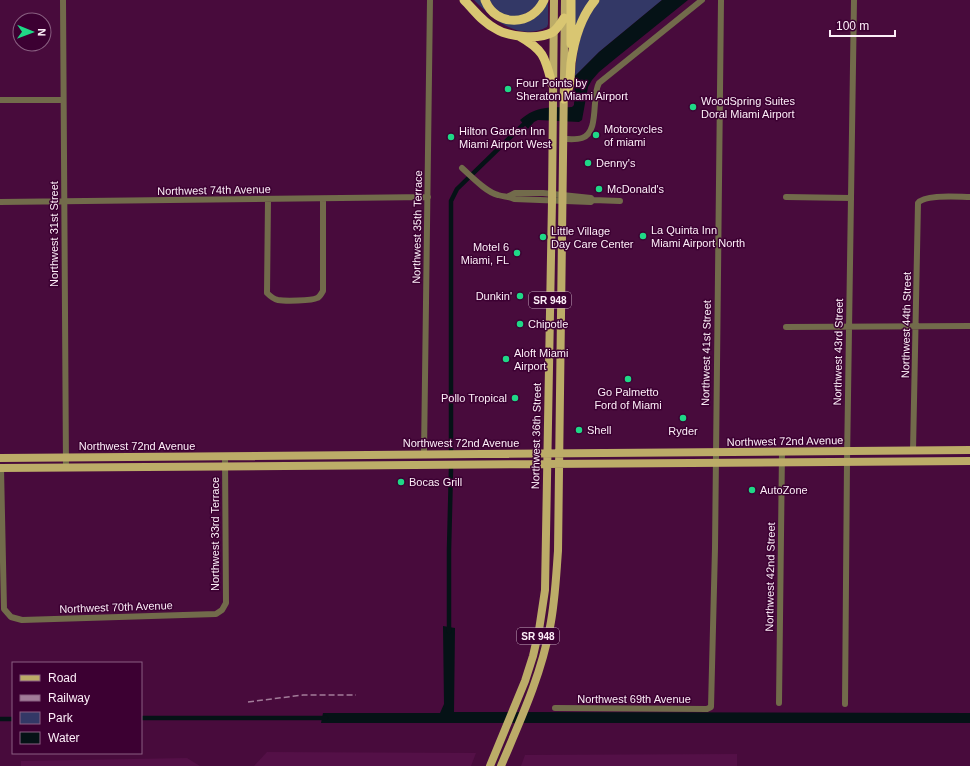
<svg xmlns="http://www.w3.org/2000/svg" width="970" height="766" viewBox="0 0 970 766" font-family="Arial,sans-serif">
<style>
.built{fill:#541047}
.green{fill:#333866}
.water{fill:#051216}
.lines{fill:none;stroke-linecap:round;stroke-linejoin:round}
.canal{stroke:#051216;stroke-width:4.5}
.minor{stroke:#726b4b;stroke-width:6}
.major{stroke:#bcac68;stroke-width:8}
.highway{stroke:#d9c672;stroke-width:9}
.rail{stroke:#a27c99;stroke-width:1.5;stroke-dasharray:6 3;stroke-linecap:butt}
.poi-dot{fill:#1fd887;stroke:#3c0032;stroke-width:1.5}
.labels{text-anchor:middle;stroke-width:3;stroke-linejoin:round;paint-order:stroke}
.shield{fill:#3c0032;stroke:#c3a7bd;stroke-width:1}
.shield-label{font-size:10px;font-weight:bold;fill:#fdeef8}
.poi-label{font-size:11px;fill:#fdeef8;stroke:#3c0032;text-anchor:start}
.street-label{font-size:11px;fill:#fdeef8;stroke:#3c0032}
</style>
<rect width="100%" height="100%" fill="#480b3c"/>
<path class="built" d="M267,752L476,753L471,766H254Z
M737,754V766H521L525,755Z
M187,758L200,766H21V761Z"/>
<path class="green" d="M474,0H482L514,24C532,23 539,17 548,1V24L547,27C518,42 493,19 474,0Z
M489,0H541C531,13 511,25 497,11C494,8 492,3 489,0Z
M574,0H590L575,30Z
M600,0H662L599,52L575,76C577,46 581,24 600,0Z"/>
<path class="water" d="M662,0H688L616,58L599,72L592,80L588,87L582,120L579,122L538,120L534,122L528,129L520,120C537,105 551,108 572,107L574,105L575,76L599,52Z
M443,626L455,628L454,712L970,713V723H321L323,713H440L444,704Z"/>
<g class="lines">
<path class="canal" d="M451,450V201L457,189L528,120
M449,632V550L451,469
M141,718H326
M0,719H13"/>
<path class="minor" d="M63,0L66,468
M0,100H63
M563,139C569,139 576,140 582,138C600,132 591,97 599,83L702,0
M462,168C472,177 486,192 498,195C504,197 509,196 514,199L591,202L593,200
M509,196L515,193H543L591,198L593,200L620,201
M786,197L851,198
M268,200L267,293C270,296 273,299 278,300C284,301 312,301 317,298C320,297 321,294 323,291V199
M0,202L428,197
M786,327L970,326
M913,451L918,203C925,194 958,197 970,197
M424,454L430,0
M1,468L4,609L11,617L22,620L216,614L222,610L226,603L225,456
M779,703L782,452
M845,704L847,462L854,0
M555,708L707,709L711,707L715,548L721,0"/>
<path class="major" d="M0,458L970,450
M0,468L970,461
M490,766L525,681L533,656L539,630L545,590L552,201L554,0
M501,766C520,721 541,676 550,627C555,602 556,577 558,551L565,0"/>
<path class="highway" d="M464,0C474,10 483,23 496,29C509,37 539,40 553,32C558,28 561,23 564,18
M485,0C496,28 533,26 544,0
M519,36C544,50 545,57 552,84
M571,44V0
M564,99C571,87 570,77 571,63C574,40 580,18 595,0"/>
<path class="rail" d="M248,702L303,695H356"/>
</g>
<g class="poi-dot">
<circle cx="508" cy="89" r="4"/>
<circle cx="693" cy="107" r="4"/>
<circle cx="596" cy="135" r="4"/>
<circle cx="451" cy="137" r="4"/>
<circle cx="588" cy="163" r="4"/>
<circle cx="599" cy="189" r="4"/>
<circle cx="643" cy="236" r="4"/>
<circle cx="543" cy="237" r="4"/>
<circle cx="517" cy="253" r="4"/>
<circle cx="520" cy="296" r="4"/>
<circle cx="520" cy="324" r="4"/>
<circle cx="506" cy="359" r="4"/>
<circle cx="628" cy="379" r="4"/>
<circle cx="515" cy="398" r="4"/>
<circle cx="683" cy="418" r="4"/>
<circle cx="579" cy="430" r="4"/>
<circle cx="401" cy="482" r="4"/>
<circle cx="752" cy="490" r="4"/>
</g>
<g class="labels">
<g class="shield">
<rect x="529" y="292" width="42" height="16" rx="3"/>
<rect x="517" y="628" width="42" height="16" rx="3"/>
</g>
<g class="shield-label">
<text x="550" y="304">SR 948</text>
<text x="538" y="640">SR 948</text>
</g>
<g class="poi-label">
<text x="516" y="87">Four Points by<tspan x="516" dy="13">Sheraton Miami Airport</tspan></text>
<text x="701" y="105">WoodSpring Suites<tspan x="701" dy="13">Doral Miami Airport</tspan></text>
<text x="604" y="133">Motorcycles<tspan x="604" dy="13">of miami</tspan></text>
<text x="459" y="135">Hilton Garden Inn<tspan x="459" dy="13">Miami Airport West</tspan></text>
<text x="596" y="167">Denny's</text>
<text x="607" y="193">McDonald's</text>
<text x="651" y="234">La Quinta Inn<tspan x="651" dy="13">Miami Airport North</tspan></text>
<text x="551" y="235">Little Village<tspan x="551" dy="13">Day Care Center</tspan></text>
<text x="509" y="251" text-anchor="end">Motel 6<tspan x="509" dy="13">Miami, FL</tspan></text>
<text x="512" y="300" text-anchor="end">Dunkin'</text>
<text x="528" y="328">Chipotle</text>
<text x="514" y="357">Aloft Miami<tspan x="514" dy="13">Airport</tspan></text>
<text x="628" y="396" text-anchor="middle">Go Palmetto<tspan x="628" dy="13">Ford of Miami</tspan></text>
<text x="507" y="402" text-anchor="end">Pollo Tropical</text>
<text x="587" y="434">Shell</text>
<text x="683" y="435" text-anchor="middle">Ryder</text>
<text x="409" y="486">Bocas Grill</text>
<text x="760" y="494">AutoZone</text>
</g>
<g class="street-label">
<text transform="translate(214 190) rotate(-1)" y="4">Northwest 74th Avenue</text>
<text transform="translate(417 227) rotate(-89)" y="4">Northwest 35th Terrace</text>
<text transform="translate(54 234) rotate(-90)" y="4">Northwest 31st Street</text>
<text transform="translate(906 325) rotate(-89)" y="4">Northwest 44th Street</text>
<text transform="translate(838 352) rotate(-89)" y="4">Northwest 43rd Street</text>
<text transform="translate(706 353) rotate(-89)" y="4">Northwest 41st Street</text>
<text transform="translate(536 436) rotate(-89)" y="4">Northwest 36th Street</text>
<text transform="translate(785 441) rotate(-1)" y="4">Northwest 72nd Avenue</text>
<text x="461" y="447">Northwest 72nd Avenue</text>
<text x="137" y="450">Northwest 72nd Avenue</text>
<text transform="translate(215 534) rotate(-90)" y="4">Northwest 33rd Terrace</text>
<text transform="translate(770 577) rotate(-89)" y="4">Northwest 42nd Street</text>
<text transform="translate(116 607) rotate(-2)" y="4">Northwest 70th Avenue</text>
<text x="634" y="703">Northwest 69th Avenue</text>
</g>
</g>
<rect x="12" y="662" width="130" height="92" fill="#3c0032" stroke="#895f81"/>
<rect x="20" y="675" width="20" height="6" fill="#bcac68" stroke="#895f81"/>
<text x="48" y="682" font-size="12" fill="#fdeef8">Road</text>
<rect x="20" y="695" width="20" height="6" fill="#a27c99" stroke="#895f81"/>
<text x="48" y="702" font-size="12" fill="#fdeef8">Railway</text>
<rect x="20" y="712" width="20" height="12" fill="#333866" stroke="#895f81"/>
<text x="48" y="722" font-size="12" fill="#fdeef8">Park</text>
<rect x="20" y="732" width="20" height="12" fill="#051216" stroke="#895f81"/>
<text x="48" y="742" font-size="12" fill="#fdeef8">Water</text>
<g transform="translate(32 32) rotate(91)"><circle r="19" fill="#3c0032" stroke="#895f81"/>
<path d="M0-3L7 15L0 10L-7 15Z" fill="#1fd887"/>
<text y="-6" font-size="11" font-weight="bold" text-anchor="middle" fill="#fdeef8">N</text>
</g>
<path d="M830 30v6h65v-6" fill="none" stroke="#fdeef8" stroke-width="2"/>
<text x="836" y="30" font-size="12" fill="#fdeef8" stroke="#3c0032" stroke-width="3" paint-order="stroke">100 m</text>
</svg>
